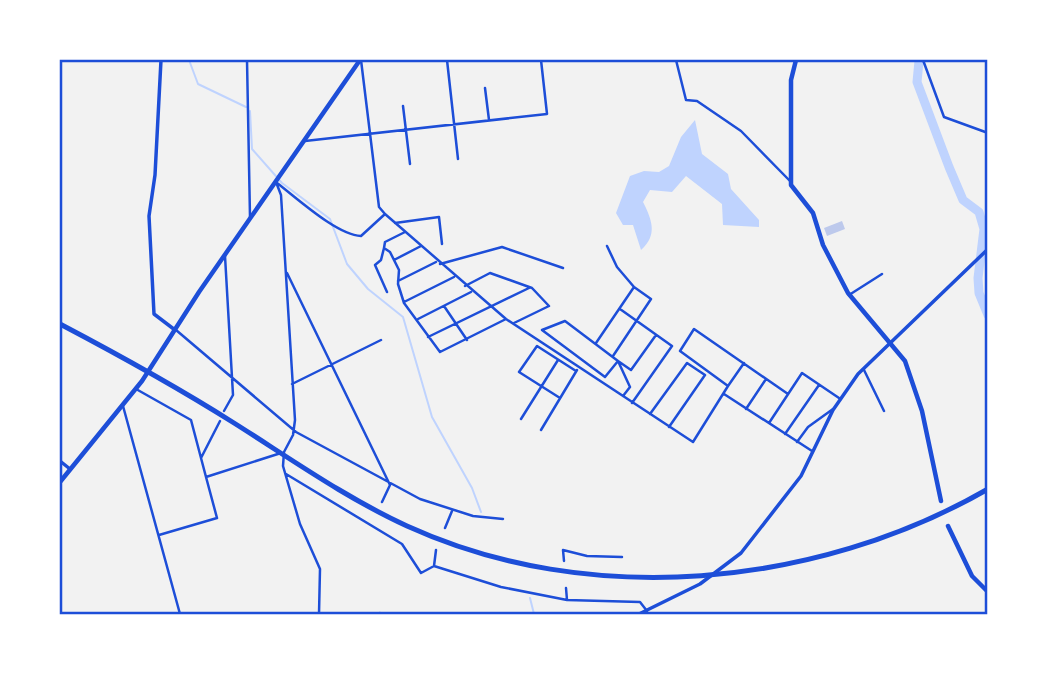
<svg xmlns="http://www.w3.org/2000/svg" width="1047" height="674" viewBox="0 0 1047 674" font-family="Inter,sans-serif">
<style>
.water{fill:#bfd3fe}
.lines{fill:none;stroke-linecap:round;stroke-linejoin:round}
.stream{stroke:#bfd3fe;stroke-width:2}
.river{stroke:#bfd3fe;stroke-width:9}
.building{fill:#bdc9ec}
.minor{stroke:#1d4ed8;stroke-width:2.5}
.tertiary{stroke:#1d4ed8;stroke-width:3.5}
.secondary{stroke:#1d4ed8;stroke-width:4.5}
.motorway{stroke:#1d4ed8;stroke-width:5}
.neatline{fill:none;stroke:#1d4ed8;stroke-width:2.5}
</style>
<rect width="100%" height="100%" fill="#f2f2f2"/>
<path class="water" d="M695,120L702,154L728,174L731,189L759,220V227L723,225L722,204L686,176L672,192L650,190L643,202C652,220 658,235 641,250L633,225H623L616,213L630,176L644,171L659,172L669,166L681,137Z"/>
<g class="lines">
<path class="stream" d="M189,60L198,84L246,107
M250,111L252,149L282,183L330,219L347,264L368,289L403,317L432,417L472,488L481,512
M530,598L534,614"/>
<path class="river" d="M919,61L917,82L949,167L963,200L979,212L984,229L978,278L979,293L988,315"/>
</g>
<path class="building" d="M842,221L845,229L827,236L824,228Z"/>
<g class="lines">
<path class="minor" d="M247,60L250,217
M361,60L379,207L385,214L506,319L693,442L728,386L680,351L694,329L788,394
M447,60L458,159
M676,60L686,100L697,101L741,131L790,181
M923,60L944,117L988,133
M485,88L489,120
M403,106L410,164
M305,141L547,114L541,60
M276,182L281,195L295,420L293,435L284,452L283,466L300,524L320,569L319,614
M277,183C298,199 337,235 361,236L385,214
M395,223L439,217L442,244
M405,232L385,242L384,248L390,252L399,270L398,284L404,303L440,352L506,319
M607,246L617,267L634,287
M384,248L381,260L375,265L387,292
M394,260L421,246
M440,264L502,247L563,268
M287,273L390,485L382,502
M398,281L436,262
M465,286L490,273L532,288L549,306L514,323
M849,295L882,274
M404,302L454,277
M444,306L467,340
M620,309L672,346L632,403
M418,319L471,292
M176,330L296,432L420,499L473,516L503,519
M428,337L529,288
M596,343L634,287L651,299L613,356
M864,370L884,411
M292,384L381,340
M728,386L744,363
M136,389L191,420L206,477
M724,394L812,451
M623,396L630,387L618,361L565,321L542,330L605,377L618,361L631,370L656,335
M560,398L519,372L537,346L576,371
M123,406L180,614
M746,409L766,379
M224,411L233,395L225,256
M650,414L687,363L705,375L669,427
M521,419L558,360
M769,423L802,373L839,398
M541,430L577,370
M785,434L819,385
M797,442L808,427L833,409
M201,458L220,421
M286,474L402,544L421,573L434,566L501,587L567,600L640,602L647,611
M445,528L452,511
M159,535L217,518L206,477L281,453
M564,561L563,550L587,556L622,557
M434,566L436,550
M566,588L567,600
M380,613L382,614"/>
<path class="tertiary" d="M161,60L155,175L149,216L154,314L175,330
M60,461L70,469
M639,614L700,584L741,553L801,476L833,410L858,374L988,249"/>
<path class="secondary" d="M796,60L791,80V185L813,213L823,245L848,293L905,361L922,411L941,501
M60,482L142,381L199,292L360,60
M948,526L972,576L988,592"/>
<path class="motorway" d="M60,324C119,355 177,387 234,423C291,459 346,498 407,526C589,609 816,588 988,489"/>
</g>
<rect width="1047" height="674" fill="none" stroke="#ffffff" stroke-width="122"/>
<rect x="61" y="61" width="925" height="552" class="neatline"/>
</svg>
